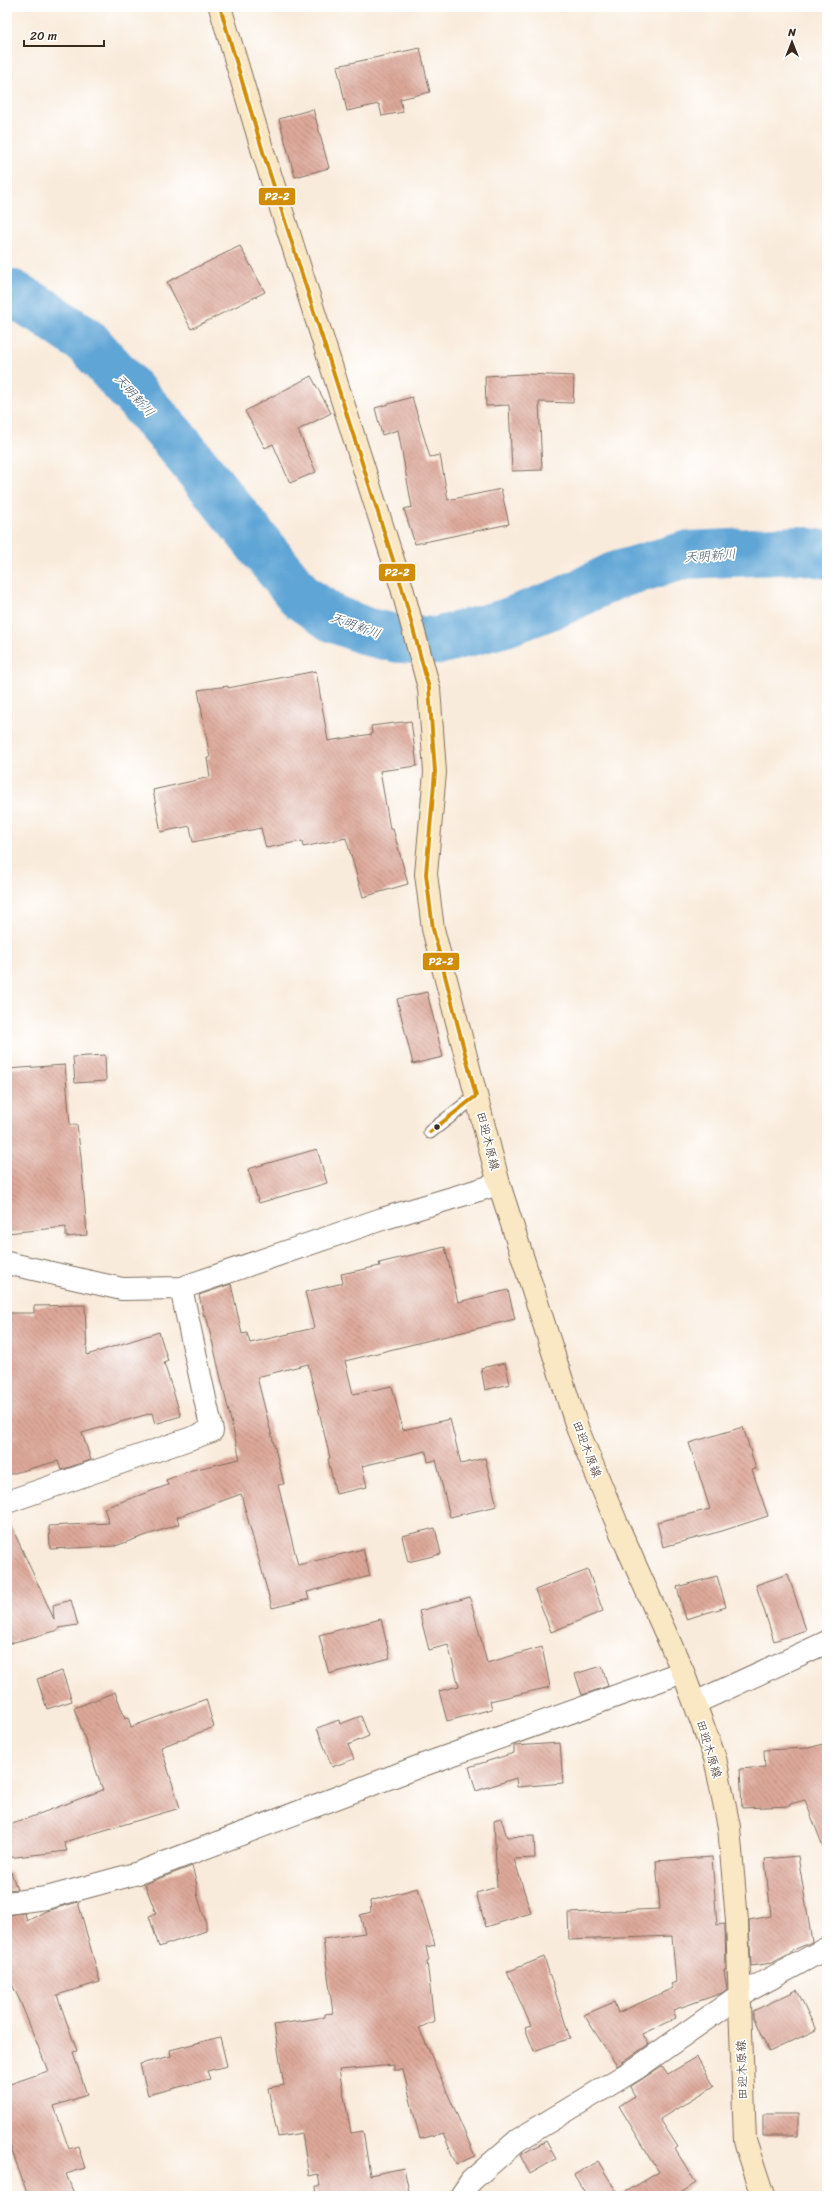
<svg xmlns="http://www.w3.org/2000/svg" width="834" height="2203" viewBox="0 0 834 2203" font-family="Sriracha,'Klee One',sans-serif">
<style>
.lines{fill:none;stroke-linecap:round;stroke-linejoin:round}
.river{stroke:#5fa5d5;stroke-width:48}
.building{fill:url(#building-back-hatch)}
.lane-casing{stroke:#7e6e60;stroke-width:15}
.street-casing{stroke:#7e6e60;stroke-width:24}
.secondary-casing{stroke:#7e6e60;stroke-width:24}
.lane{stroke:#fff;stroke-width:13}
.street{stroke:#fff;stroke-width:22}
.secondary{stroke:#fae7c3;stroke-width:22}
.bus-1-casing{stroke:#fff;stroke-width:7}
.bus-1{stroke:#d18d06;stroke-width:4}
.bus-dot{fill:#3b2a1e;stroke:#fff;stroke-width:1.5}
.labels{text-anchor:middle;stroke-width:3.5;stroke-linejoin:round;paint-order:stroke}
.street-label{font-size:12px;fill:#3b2a1e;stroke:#fff}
.water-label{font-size:13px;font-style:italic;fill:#495b67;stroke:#fff}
.line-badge{stroke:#fff;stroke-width:1.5}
.badge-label{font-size:11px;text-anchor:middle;font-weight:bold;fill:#fff}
</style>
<defs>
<pattern id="building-back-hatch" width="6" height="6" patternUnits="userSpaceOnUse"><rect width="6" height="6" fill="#dda89a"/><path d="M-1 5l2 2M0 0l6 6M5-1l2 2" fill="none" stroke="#b4897d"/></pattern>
</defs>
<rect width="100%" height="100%" fill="#fff"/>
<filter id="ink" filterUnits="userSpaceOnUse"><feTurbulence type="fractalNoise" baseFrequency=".025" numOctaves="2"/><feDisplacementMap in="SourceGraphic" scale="8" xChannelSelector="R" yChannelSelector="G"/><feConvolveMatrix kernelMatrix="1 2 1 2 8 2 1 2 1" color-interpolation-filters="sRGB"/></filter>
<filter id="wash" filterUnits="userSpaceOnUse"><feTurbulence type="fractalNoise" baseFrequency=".012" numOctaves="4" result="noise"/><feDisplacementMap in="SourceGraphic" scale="16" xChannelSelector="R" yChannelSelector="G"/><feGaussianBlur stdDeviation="0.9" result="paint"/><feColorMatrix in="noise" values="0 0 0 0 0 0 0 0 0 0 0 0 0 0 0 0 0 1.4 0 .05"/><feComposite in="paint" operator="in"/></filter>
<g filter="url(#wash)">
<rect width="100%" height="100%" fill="#f9ebdb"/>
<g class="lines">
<path class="river" d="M7,293L13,294L46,313L88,343L171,435L301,597L332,618L368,632L399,639L437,641L505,623L561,602L614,576L686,555L800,550L827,555"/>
</g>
<g id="blocks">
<path class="building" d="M420,48L430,92L400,99L403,112L382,116L379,104L347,111L337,66Z
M313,109L329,168L295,177L279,119Z
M240,246L265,292L191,329L167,282Z
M525,374L574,376L573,403L539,402L542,470L512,471L509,405L486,406L485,376Z
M311,376L331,413L298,430L316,472L290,483L273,444L265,448L245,411Z
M412,397L430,457L440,455L448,500L501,489L509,524L415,544L404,509L412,507L398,430L382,435L375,408Z
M316,671L328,741L372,734L371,726L411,721L417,766L380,771L390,829H393L408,884L363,897L346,838L303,847L302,841L266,848L261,828L193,842L190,826L161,832L153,790L210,777L207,758H210L198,690L228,686V688Z
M427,992L443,1057L413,1064L397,999Z
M105,1055L106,1081L75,1083L73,1057Z
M65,1065L70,1125H77L81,1157L87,1235L66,1237V1227L7,1233V1069Z
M317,1149L327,1183L259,1203L248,1169Z
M445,1247L458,1302L508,1290L515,1319L345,1361L353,1394L392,1386L403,1430L450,1419L461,1464L485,1458L497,1506L450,1517L436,1460L428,1462L426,1451L362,1466L367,1487L336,1494L328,1459L330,1458L308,1364L257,1377L284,1484L278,1485L298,1565L363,1549L370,1576L307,1592L309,1599L272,1608L241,1494L177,1517L179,1524L115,1546L50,1549L49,1526L109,1523L104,1508L168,1485L166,1480L192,1470L240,1459L206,1315L204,1316L199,1295L231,1284L242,1334L247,1333L250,1343L314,1328L305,1292L343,1283L341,1274L380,1266L379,1263Z
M85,1305L87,1355L159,1332L168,1361L164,1363L181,1416L155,1424L152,1413L82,1433L91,1460L61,1470L58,1461L7,1475V1313H34V1306Z
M505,1363L510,1384L485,1390L481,1368Z
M743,1427L756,1469L752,1470L768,1516L722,1531L663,1547L657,1522L710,1509L689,1443Z
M7,1517L54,1619L53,1605L71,1600L78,1625L58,1628L59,1630L7,1644Z
M435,1528L441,1554L408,1562L402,1536Z
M588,1570L603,1611L551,1632L535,1590Z
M788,1574L806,1630L774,1641L756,1585Z
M717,1576L726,1607L686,1619L677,1587Z
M470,1597L487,1663L542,1647L550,1687L490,1701L492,1709L447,1721L439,1691L459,1686L448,1645L429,1650L419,1611Z
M381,1619L390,1658L329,1674L319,1635Z
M602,1666L608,1686L582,1695L575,1674Z
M62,1671L72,1701L47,1709L37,1679Z
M115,1692L125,1718L128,1717L131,1727L206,1699L214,1727L161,1747L180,1808L64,1842L67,1851L7,1858V1826L103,1790L74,1708Z
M361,1716L369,1736L348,1745L354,1759L332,1767L317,1728L339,1720L340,1724Z
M560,1743L563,1783L517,1787L516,1778L476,1791L469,1767L514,1753V1746Z
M827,1743V1848L824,1849L805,1800L790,1804V1806L742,1808L740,1769L765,1767L764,1750L809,1748Z
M501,1818L507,1837L534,1836L535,1858L514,1859L531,1913L486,1927L476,1893L497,1887L494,1820Z
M798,1856L812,1942L791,1951V1953L772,1963L751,1966L749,1920L771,1916L765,1859Z
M712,1857L717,1925L725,1924L726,1970H724L727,1989L722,1993L673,2010L676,2018L642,2034L649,2044L617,2066L584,2015L614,2002L618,2013L673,1988L671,1984L676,1982L672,1936L569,1940L568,1913L660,1909L656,1861Z
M192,1866L197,1885V1894L206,1923V1931L159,1947L149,1916L156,1914L145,1884Z
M11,1872L17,1889L7,1890V1873Z
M418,1888L435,1945L426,1947L429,1961L427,1962L434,2021L419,2028L475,2156L456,2164L443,2133L420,2139L403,2070H394V2065L339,2070L351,2133L363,2131L370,2175L404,2168L410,2196H317L316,2186H320L318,2174L309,2176L302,2133L278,2137L268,2088L284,2085L274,2025L325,2017V2014L333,2013L323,1939L365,1933L360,1915L371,1912L370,1901Z
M78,1902L100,1982L57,1995L77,2051L73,2052L87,2095L54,2106L69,2149L78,2146L85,2168L66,2174L75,2196H28L7,2137V2085L48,2071L20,2001L7,1974V1915L25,1913L27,1921L46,1911Z
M544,1957L570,2038L534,2051L525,2028L531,2026L507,1972Z
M797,1990L816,2030L769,2052L753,2017V2011Z
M220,2037L227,2066L207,2071L210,2079L148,2095L140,2064L171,2056L170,2050Z
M697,2057L714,2086L660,2119L678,2147L675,2149L696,2183L676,2196H619L659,2172L619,2106L635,2096L630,2087L662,2066L668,2074Z
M763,2114H798V2136H763Z
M546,2141L556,2159L530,2174L520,2155Z
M598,2161L619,2196H587L574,2175Z"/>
</g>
</g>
<g filter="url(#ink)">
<use href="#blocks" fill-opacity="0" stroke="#7e6e60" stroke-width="1"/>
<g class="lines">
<g class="lane-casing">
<path id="lane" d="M430,1132L476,1096"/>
</g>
<g class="street-casing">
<path id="street" d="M7,1263L122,1289L181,1288L382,1219L499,1184
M7,1502L212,1431L181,1288
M695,1703L827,1642
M7,1903L46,1898L138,1873L423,1765L683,1672
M461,2196L471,2181L518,2140L637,2068L740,1995L827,1948"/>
</g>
<g class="secondary-casing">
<path id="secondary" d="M220,7L263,152L402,588L429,688L435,772L426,874L433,929L499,1184L578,1430L620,1531L683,1672L715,1758L729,1827L737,1921L745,2141L763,2196"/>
</g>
<use href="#lane" class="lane"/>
<use href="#street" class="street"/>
<use href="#secondary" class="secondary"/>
<g class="bus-1-casing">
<path id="bus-1" d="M220,7L263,152L402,588L429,688L435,772L426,874L433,929L476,1096L430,1132"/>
</g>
<use href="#bus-1" class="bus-1"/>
</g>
</g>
<circle class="bus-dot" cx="437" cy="1127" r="3.5"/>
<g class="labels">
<g class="street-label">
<text transform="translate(488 1141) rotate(76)" y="4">田迎木原線</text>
<text transform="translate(587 1449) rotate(69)" y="4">田迎木原線</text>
<text transform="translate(709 1749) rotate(73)" y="4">田迎木原線</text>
<text transform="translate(742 2070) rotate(-92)" y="4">田迎木原線</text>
</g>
<g class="water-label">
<text transform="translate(135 395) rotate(48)" y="5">天明新川</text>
<text transform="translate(710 555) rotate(-4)" y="5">天明新川</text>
<text transform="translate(356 625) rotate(20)" y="5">天明新川</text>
</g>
</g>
<g class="line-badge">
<rect x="258" y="187" width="38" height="19" rx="4" fill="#d18d06"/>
<rect x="378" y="563" width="38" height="19" rx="4" fill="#d18d06"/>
<rect x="422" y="952" width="38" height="19" rx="4" fill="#d18d06"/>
</g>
<g class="badge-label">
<text x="277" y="200">P2-2</text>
<text x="397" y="576">P2-2</text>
<text x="441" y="965">P2-2</text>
</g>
<rect width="834" height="2203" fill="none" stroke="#fff" stroke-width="24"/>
<g transform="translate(792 42)" stroke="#ffffff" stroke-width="3" paint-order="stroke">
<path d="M0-3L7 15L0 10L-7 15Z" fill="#3b2a1e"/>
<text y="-6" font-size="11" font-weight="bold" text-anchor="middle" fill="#3b2a1e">N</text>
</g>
<path d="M24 40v6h80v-6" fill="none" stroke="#3b2a1e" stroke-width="2"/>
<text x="30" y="40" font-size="12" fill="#3b2a1e" stroke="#ffffff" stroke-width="3" paint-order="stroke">20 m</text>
</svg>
